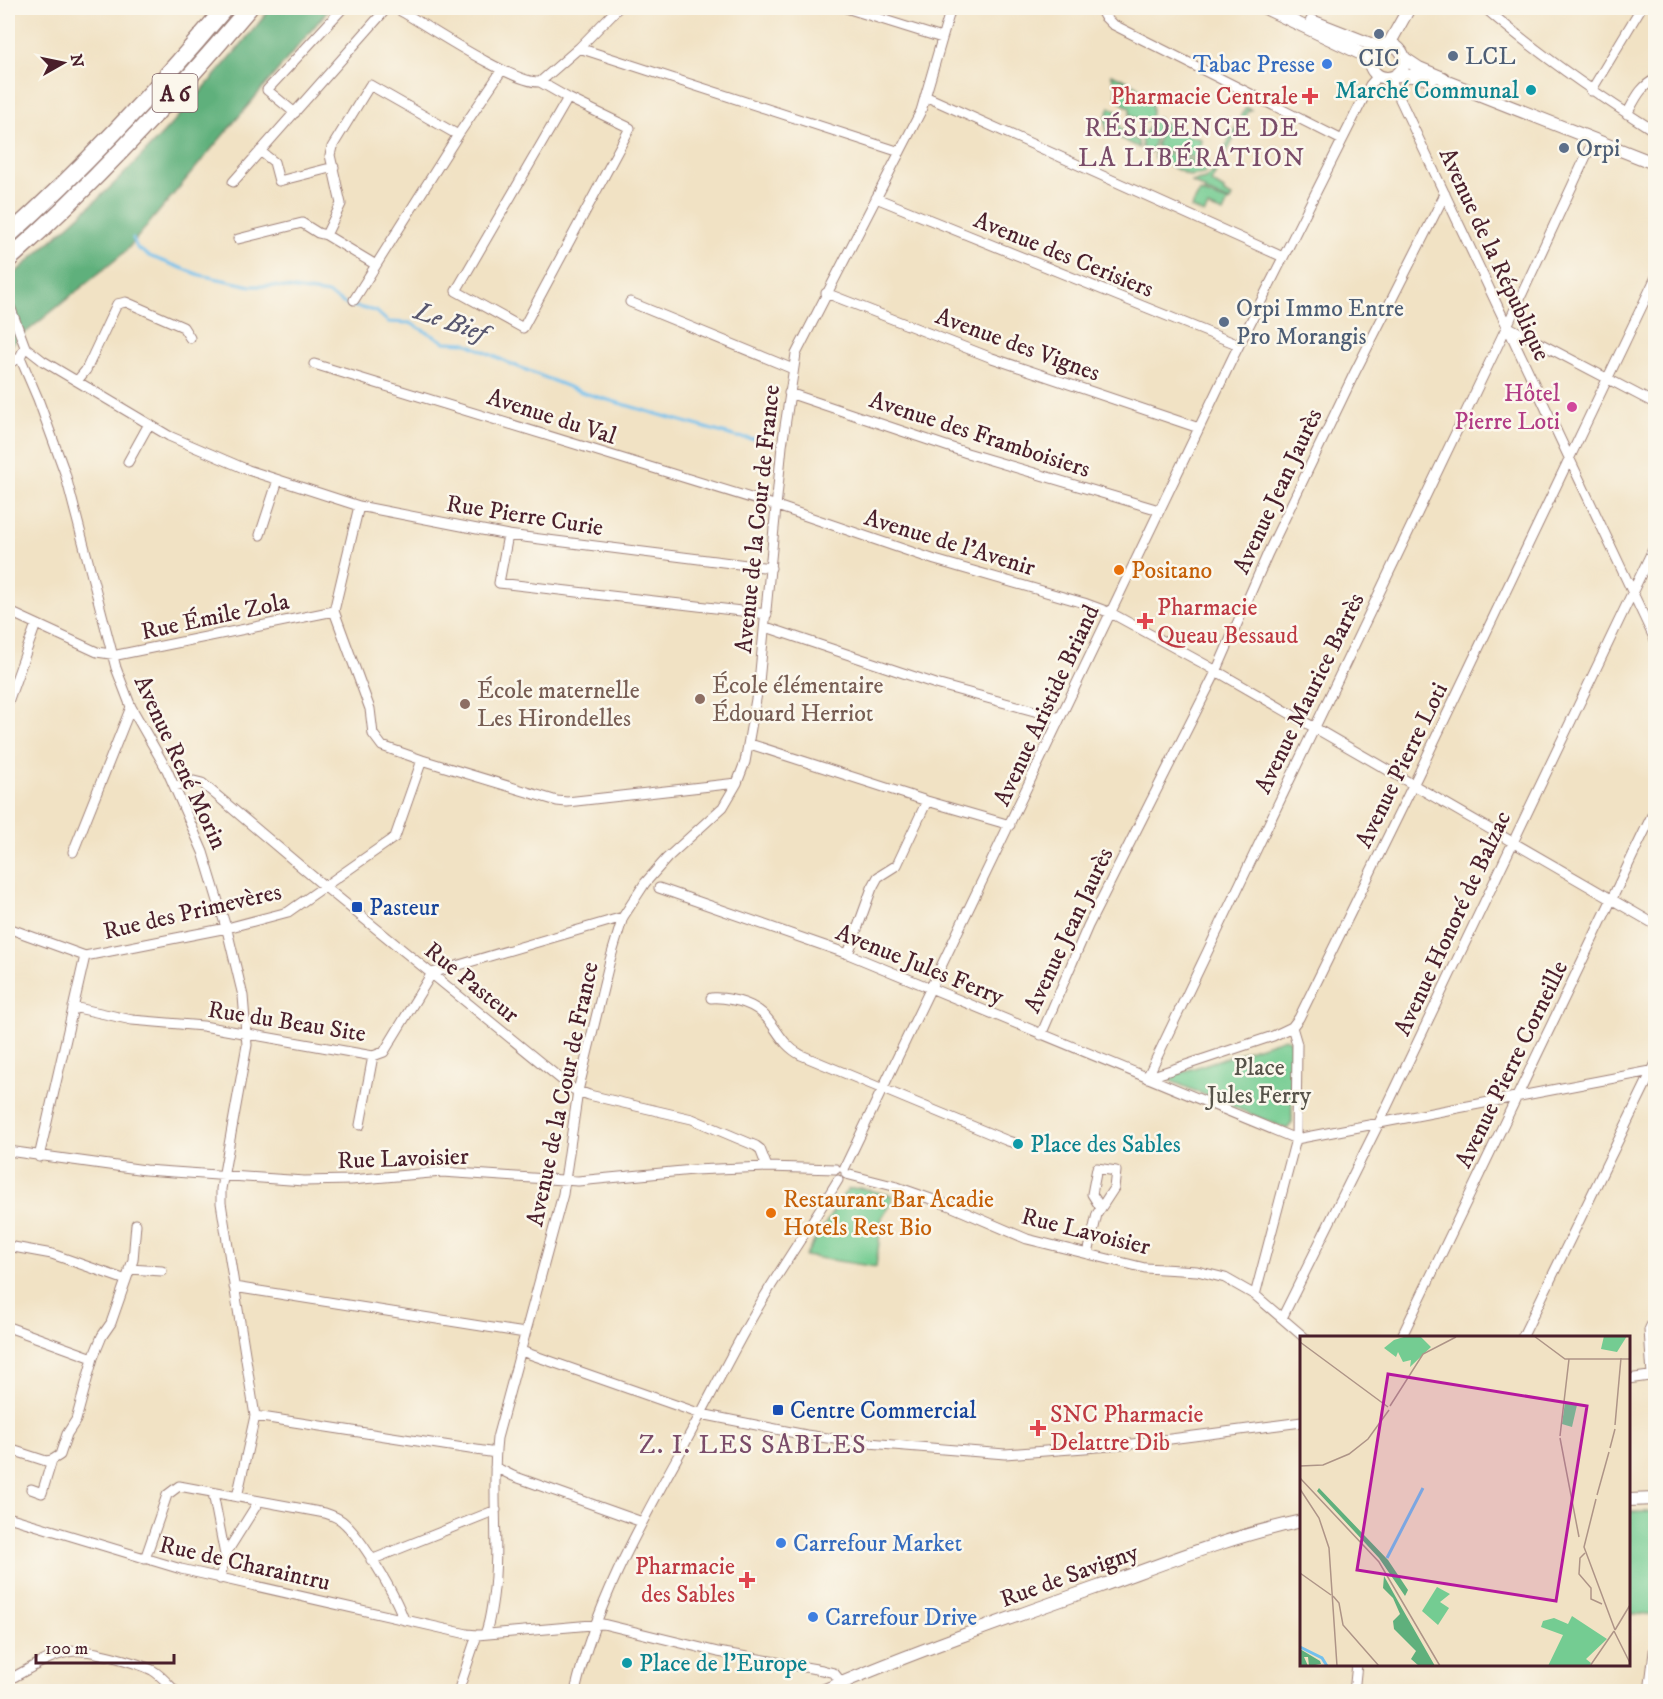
<svg xmlns="http://www.w3.org/2000/svg" width="1663" height="1699" viewBox="0 0 1663 1699" font-family="'IM FELL DW Pica',serif">
<style>
.green{fill:#74cc92;stroke:#5f765e;stroke-width:1.5}
.forest{fill:#5fb07c;stroke:#546854;stroke-width:1.5}
.lines{fill:none;stroke-linecap:round;stroke-linejoin:round}
.stream{stroke:#73c0ed;stroke-width:3}
.street-casing{stroke:#9e8078;stroke-width:11}
.secondary-casing{stroke:#9e8078;stroke-width:14}
.highway-casing{stroke:#9e8078;stroke-width:19}
.street{stroke:#fff;stroke-width:9}
.secondary{stroke:#fff;stroke-width:12}
.highway{stroke:#fff;stroke-width:16}
.service-dot{fill:#5c6f8a;stroke:#fbf7ec;stroke-width:2}
.shop-dot{fill:#3f7fe0;stroke:#fbf7ec;stroke-width:2}
.culture-dot{fill:#0f9aa8;stroke:#fbf7ec;stroke-width:2}
.health-dot{fill:#e0444e;stroke:#fbf7ec;stroke-width:2}
.hotel-dot{fill:#d1479c;stroke:#fbf7ec;stroke-width:2}
.food-dot{fill:#e8710a;stroke:#fbf7ec;stroke-width:2}
.education-dot{fill:#8d6e63;stroke:#fbf7ec;stroke-width:2}
.transit-dot{fill:#1a4fb4;stroke:#fbf7ec;stroke-width:2}
.labels{text-anchor:middle;stroke-width:5;stroke-linejoin:round;paint-order:stroke}
.shield{fill:#fbf7ec;stroke:#7f6065;stroke-width:1.5}
.shield-label{font-size:22px;font-weight:bold;fill:#4a1f2b}
.service-label{font-size:24px;fill:#4e5e75;stroke:#fbf7ec;text-anchor:start}
.shop-label{font-size:24px;fill:#366cbe;stroke:#fbf7ec;text-anchor:start}
.culture-label{font-size:24px;fill:#0d838f;stroke:#fbf7ec;text-anchor:start}
.health-label{font-size:24px;fill:#be3a42;stroke:#fbf7ec;text-anchor:end}
.street-label{font-size:24px;fill:#4a1f2b;stroke:#fbf7ec}
.hotel-label{font-size:24px;fill:#b23c85;stroke:#fbf7ec;text-anchor:end}
.food-label{font-size:24px;fill:#c56008;stroke:#fbf7ec;text-anchor:start}
.education-label{font-size:24px;fill:#785e54;stroke:#fbf7ec;text-anchor:start}
.transit-label{font-size:24px;fill:#164399;stroke:#fbf7ec;text-anchor:start}
.park-label{font-size:24px;fill:#57534a;stroke:#fbf7ec}
.neighbourhood-label{font-size:26px;letter-spacing:1.5px;fill:#7a4c69;stroke:#fbf7ec}
.water-label{font-size:26px;font-style:italic;fill:#58576f;stroke:#fbf7ec}
.inset-river{fill:none;stroke:#73c0ed;stroke-width:3}
.inset-road{fill:none;stroke:#ae9487;stroke-width:1.5}
.view{fill:#b5179e;fill-opacity:0.15;stroke:#b5179e;stroke-width:3}
.inset-edge{fill:none;stroke:#4a1f2b;stroke-width:3}
</style>
<rect width="100%" height="100%" fill="#fbf7ec"/>
<filter id="ink" filterUnits="userSpaceOnUse"><feTurbulence type="fractalNoise" baseFrequency=".0167" numOctaves="2"/><feDisplacementMap in="SourceGraphic" scale="12" xChannelSelector="R" yChannelSelector="G"/><feConvolveMatrix kernelMatrix="1 2 1 2 8 2 1 2 1" color-interpolation-filters="sRGB"/></filter>
<filter id="wash" filterUnits="userSpaceOnUse"><feTurbulence type="fractalNoise" baseFrequency=".008" numOctaves="4" result="noise"/><feDisplacementMap in="SourceGraphic" scale="24" xChannelSelector="R" yChannelSelector="G"/><feGaussianBlur stdDeviation="1.35" result="paint"/><feColorMatrix in="noise" values="0 0 0 0 0 0 0 0 0 0 0 0 0 0 0 0 0 1.4 0 .05"/><feComposite in="paint" operator="in"/></filter>
<g filter="url(#wash)">
<rect width="100%" height="100%" fill="#f1e2c4"/>
<path class="green" d="M1111,74C1130,81 1161,95 1150,119L1146,121L1130,116V108L1117,100L1116,87Z
M1110,107L1116,111C1115,127 1126,135 1138,141L1139,148L1107,131L1105,120Z
M1246,107L1252,110H1249L1211,182L1224,190V193L1232,197L1230,201L1204,191L1205,189L1192,182L1205,179L1212,173Z
M1156,118H1159L1160,121L1152,151L1149,154L1143,152L1141,138Z
M1164,123H1174L1177,132L1201,139L1199,159L1158,148L1156,145Z
M1155,151H1158L1210,165L1204,174L1190,176L1154,158Z
M1200,192L1228,202L1223,213L1208,207L1204,214L1191,208Z
M1285,1038L1289,1040L1291,1045L1292,1123L1287,1129L1171,1081L1170,1076Z
M862,1188L893,1196L892,1202L882,1217L876,1267L805,1256L844,1194L849,1189Z
M1629,1512H1655V1616L1629,1613Z"/>
<path class="forest" d="M271,8H330L125,252L8,347V280C46,244 88,210 126,172C177,120 226,65 271,8Z"/>
<g class="lines">
<path class="stream" d="M133,238L137,248L149,256L200,275L251,286H274L328,294L347,305L376,311L388,322L410,323L445,342L466,343L511,364L584,393L737,437L765,440"/>
</g>
</g>
<g filter="url(#ink)">
<g class="lines">
<g class="street-casing">
<path id="street" d="M396,8C424,24 513,84 540,82L579,48L618,8
M846,8L942,38
M1100,8L1104,16L1112,24L1342,140
M1485,8C1538,54 1596,94 1656,132
M579,48L900,152
M1390,78L1656,642
M540,82L568,98L630,128L523,328L456,291L568,98
M1591,91L1641,8
M925,96L1283,257
M295,113L267,90L343,8
M1627,114C1635,100 1640,86 1656,79
M260,151L274,162L279,181L334,167
M233,182L387,8
M876,198L1239,345
M238,239L302,223L318,233L326,235
M376,265L326,235L341,204L330,155L332,147L370,85L458,135
M826,293L992,358L1199,428
M354,300L458,135L502,70
M8,301L25,347L20,357L8,364
M630,302L793,369
M1507,326L1656,404
M25,347L43,361L169,436L248,470L359,506L508,535L771,568
M20,357L38,399L65,473L116,668L131,707L167,770L203,852L228,934L243,996L247,1045L221,1189V1203L255,1416L237,1497
M314,364L777,506L935,560L1084,603L1111,613L1206,665L1656,925
M77,381L86,370L117,304L126,302L183,327L190,338
M789,393L967,453L1159,510
M128,462L149,424
M260,535L278,480
M508,535L499,583L767,614
M8,611L97,652L117,655L334,611
M334,611L370,709L373,734L382,746L422,760L557,801L567,802L737,783
M334,611L359,506
M766,627L936,684L1060,718
M8,702L36,624
M750,744L927,801L1010,825
M175,786L194,781L202,783L324,886L573,1089L589,1095L692,1119L756,1146L760,1149L767,1167
M73,852L131,707
M659,888L848,954L1296,1139L1656,1070
M8,928L85,956L227,928L288,912L395,837L422,760
M848,954L872,888L878,877L897,865L927,801
M711,998C721,997 728,999 738,1001C777,1011 772,1040 801,1055L1008,1141L1018,1144
M73,1007L132,1020L203,1026L373,1056L384,1052L432,973L623,917
M1041,1035L1088,926L1216,672L1268,553L1354,374L1445,194
M1147,1078L1507,326L1594,139
M1147,1078L1273,1036L1292,1027L1299,1018L1418,775L1656,277
M360,1125L373,1056
M8,1151L145,1170L304,1181L351,1180L442,1172L578,1181L693,1170L767,1167L836,1169
M39,1157L85,956
M844,1169L1234,355L1370,85L1378,76
M846,1174L897,1187L948,1205L1027,1239L1145,1268L1197,1271L1225,1278L1255,1295L1305,1338
M8,1246L52,1254L126,1280
M1088,1254L1097,1214L1114,1188L1116,1171L1097,1168L1092,1194L1100,1207
M129,1269L162,1271
M234,1287L525,1333
M1255,1295L1296,1139L1297,1044L1292,1027
M1282,1318L1379,1123L1656,543
M8,1327L93,1358
M1401,1338L1656,807
M1522,1338L1656,1063
M521,1351L701,1414L806,1435L856,1442L1005,1454L1124,1445L1302,1422
M1652,1375L1649,1330L1656,1315
M1628,1379L1656,1375
M255,1416L496,1453
M9,1449L46,1461L52,1460L60,1455L67,1434L76,1420L93,1358L102,1336L111,1323L133,1260L136,1224
M495,1467L513,1476L642,1522
M31,1489L42,1493L52,1460
M213,1493L225,1555
M8,1517L181,1569L467,1634L477,1635L603,1624L718,1652L822,1670L834,1673L841,1682
M145,1559L167,1495L179,1486L325,1513C331,1515 337,1517 342,1521C362,1538 395,1594 404,1620
M371,1560L496,1510
M220,1579L225,1555L259,1501
M485,1634C490,1622 491,1610 493,1597C500,1544 491,1491 497,1438L563,1194L578,1091L610,960L623,917L645,883L667,858L723,807L737,783L745,762L759,682L782,446L796,354L921,111L951,8
M8,1680C28,1670 52,1653 75,1651C90,1649 138,1663 152,1670C161,1675 168,1684 176,1692
M458,1692L477,1635
M575,1692C595,1604 640,1525 683,1447C710,1398 734,1347 763,1299C787,1259 814,1220 838,1180
M1354,1692L1357,1664
M1649,1692L1656,1636"/>
</g>
<g class="secondary-casing">
<path id="secondary" d="M1265,8L1370,58
M1312,21L1378,47
M1389,44L1409,8
M1370 61a17 17 0 1 1 34 0a17 17 0 1 1-34 0Z
M1404,58L1419,68L1443,78L1445,81L1656,164
M1396,75L1413,76L1432,79
M1628,1500L1656,1499
M820,1692C911,1653 1004,1620 1098,1587C1165,1563 1231,1536 1302,1521"/>
</g>
<g class="highway-casing">
<path id="highway" d="M8,236C86,166 158,88 225,8
M8,260C95,183 174,97 249,8"/>
</g>
<use href="#street" class="street"/>
<use href="#secondary" class="secondary"/>
<use href="#highway" class="highway"/>
</g>
</g>
<g class="service-dot">
<circle cx="1379" cy="34" r="6"/>
<circle cx="1453" cy="56" r="6"/>
<circle cx="1564" cy="148" r="6"/>
<circle cx="1224" cy="322" r="6"/>
</g>
<g class="shop-dot">
<circle cx="1327" cy="64" r="6"/>
<circle cx="781" cy="1543" r="6"/>
<circle cx="813" cy="1617" r="6"/>
</g>
<g class="culture-dot">
<circle cx="1531" cy="90" r="6"/>
<circle cx="1018" cy="1144" r="6"/>
<circle cx="627" cy="1663" r="6"/>
</g>
<g class="health-dot">
<path d="M1307 87h6v6h6v6h-6v6h-6v-6h-6v-6h6z"/>
<path d="M1142 612h6v6h6v6h-6v6h-6v-6h-6v-6h6z"/>
<path d="M1035 1419h6v6h6v6h-6v6h-6v-6h-6v-6h6z"/>
<path d="M744 1571h6v6h6v6h-6v6h-6v-6h-6v-6h6z"/>
</g>
<circle class="hotel-dot" cx="1572" cy="407" r="6"/>
<g class="food-dot">
<circle cx="1119" cy="570" r="6"/>
<circle cx="771" cy="1213" r="6"/>
</g>
<g class="education-dot">
<circle cx="700" cy="699" r="6"/>
<circle cx="465" cy="704" r="6"/>
</g>
<g class="transit-dot">
<rect x="351" y="901" width="12" height="12" rx="3"/>
<rect x="772" y="1404" width="12" height="12" rx="3"/>
</g>
<g class="labels">
<rect class="shield" x="152.5" y="74" width="45" height="38" rx="4.5"/>
<g class="shield-label">
<text x="175" y="101">A 6</text>
</g>
<g class="service-label">
<text x="1465" y="64">LCL</text>
<text x="1379" y="66" text-anchor="middle">CIC</text>
<text x="1576" y="156">Orpi</text>
<text x="1236" y="316">Orpi Immo Entre<tspan x="1236" dy="28">Pro Morangis</tspan></text>
</g>
<g class="shop-label">
<text x="1315" y="72" text-anchor="end">Tabac Presse</text>
<text x="793" y="1551">Carrefour Market</text>
<text x="825" y="1625">Carrefour Drive</text>
</g>
<g class="culture-label">
<text x="1519" y="98" text-anchor="end">Marché Communal</text>
<text x="1030" y="1152">Place des Sables</text>
<text x="639" y="1671">Place de l'Europe</text>
</g>
<g class="health-label">
<text x="1298" y="104">Pharmacie Centrale</text>
<text x="1157" y="615" text-anchor="start">Pharmacie<tspan x="1157" dy="28">Queau Bessaud</tspan></text>
<text x="1050" y="1422" text-anchor="start">SNC Pharmacie<tspan x="1050" dy="28">Delattre Dib</tspan></text>
<text x="735" y="1574">Pharmacie<tspan x="735" dy="28">des Sables</tspan></text>
</g>
<g class="street-label">
<text transform="translate(1064 254) rotate(22)" y="8">Avenue des Cerisiers</text>
<text transform="translate(1495 254) rotate(65)" y="8">Avenue de la République</text>
<text transform="translate(1018 344) rotate(20)" y="8">Avenue des Vignes</text>
<text transform="translate(552 416) rotate(18)" y="8">Avenue du Val</text>
<text transform="translate(980 434) rotate(18)" y="8">Avenue des Framboisiers</text>
<text transform="translate(1277 491) rotate(-65)" y="8">Avenue Jean Jaurès</text>
<text transform="translate(525 515) rotate(9)" y="8">Rue Pierre Curie</text>
<text transform="translate(757 519) rotate(-84)" y="8">Avenue de la Cour de France</text>
<text transform="translate(950 542) rotate(17)" y="8">Avenue de l'Avenir</text>
<text transform="translate(215 616) rotate(-12)" y="8">Rue Émile Zola</text>
<text transform="translate(1309 693) rotate(-64)" y="8">Avenue Maurice Barrès</text>
<text transform="translate(1046 705) rotate(-65)" y="8">Avenue Aristide Briand</text>
<text transform="translate(181 762) rotate(65)" y="8">Avenue René Morin</text>
<text transform="translate(1401 765) rotate(-64)" y="8">Avenue Pierre Loti</text>
<text transform="translate(192 911) rotate(-13)" y="8">Rue des Primevères</text>
<text transform="translate(1452 923) rotate(-65)" y="8">Avenue Honoré de Balzac</text>
<text transform="translate(1068 930) rotate(-65)" y="8">Avenue Jean Jaurès</text>
<text transform="translate(920 964) rotate(22)" y="8">Avenue Jules Ferry</text>
<text transform="translate(472 982) rotate(39)" y="8">Rue Pasteur</text>
<text transform="translate(287 1021) rotate(9)" y="8">Rue du Beau Site</text>
<text transform="translate(1511 1064) rotate(-64)" y="8">Avenue Pierre Corneille</text>
<text transform="translate(562 1094) rotate(-78)" y="8">Avenue de la Cour de France</text>
<text transform="translate(403 1158) rotate(-2)" y="8">Rue Lavoisier</text>
<text transform="translate(1086 1231) rotate(14)" y="8">Rue Lavoisier</text>
<text transform="translate(245 1563) rotate(13)" y="8">Rue de Charaintru</text>
<text transform="translate(1069 1575) rotate(-20)" y="8">Rue de Savigny</text>
</g>
<g class="hotel-label">
<text x="1560" y="401">Hôtel<tspan x="1560" dy="28">Pierre Loti</tspan></text>
</g>
<g class="food-label">
<text x="1131" y="578">Positano</text>
<text x="783" y="1207">Restaurant Bar Acadie<tspan x="783" dy="28">Hotels Rest Bio</tspan></text>
</g>
<g class="education-label">
<text x="712" y="693">École élémentaire<tspan x="712" dy="28">Édouard Herriot</tspan></text>
<text x="477" y="698">École maternelle<tspan x="477" dy="28">Les Hirondelles</tspan></text>
</g>
<g class="transit-label">
<text x="369" y="915">Pasteur</text>
<text x="790" y="1418">Centre Commercial</text>
</g>
<g class="park-label">
<text x="1259" y="1075">Place<tspan x="1259" dy="28">Jules Ferry</tspan></text>
</g>
<g class="neighbourhood-label">
<text x="1192" y="136">RÉSIDENCE DE<tspan x="1192" dy="30">LA LIBÉRATION</tspan></text>
<text x="753" y="1453">Z. I. LES SABLES</text>
</g>
<g class="water-label">
<text transform="translate(451 321) rotate(19)" y="9">Le Bief</text>
</g>
</g>
<g transform="translate(1300 1336)">
<rect width="330" height="330" fill="#f1e2c4"/>
<path d="M107,0H120L131,11L110,31L111,24L103,26L98,16L96,21L84,12L94,4ZM304,0H327L317,16L301,13ZM265,66L277,69L272,91L262,88ZM137,251L150,258L140,266L149,272L138,289L122,275ZM272,280L307,303L286,323L291,327L289,330H248L263,299L241,291L243,285L254,282L268,288Z" fill="#74cc92"/>
<path d="M19,152L88,224L108,254L105,260L79,222L17,155ZM84,240L103,274L135,330H119L111,323L116,315L94,293L93,285L100,278L93,262L83,252ZM0,313L20,325L21,328L9,330L8,321H4L8,330H1Z" fill="#5fb07c"/>
<path class="inset-river" d="M87,222L123,152M0,311L22,322L27,330"/>
<path class="inset-road" d="M234,0L265,23H330M0,6L88,71M90,70L123,18L156,1M315,89L321,22M260,100L269,23M260,102L279,201M310,112L315,93M0,130L23,129L49,118L68,103L89,74M0,142L79,226L140,330M0,153L19,182L29,212L37,330M297,159L309,116M296,163L284,211L315,294M285,217L280,222L279,238L291,252V263L302,268M0,237L31,259M33,260L39,267L43,289L79,330M315,294L330,269M314,295L330,327M290,330L314,295"/>
<path class="view" d="M88,38L287,70L256,265L57,234Z"/>
<rect width="330" height="330" class="inset-edge"/>
</g>
<rect width="1663" height="1699" fill="none" stroke="#fbf7ec" stroke-width="30"/>
<g transform="translate(63 63) rotate(81)" stroke="#fbf7ec" stroke-width="4.5" paint-order="stroke">
<path d="M0-4.5L10 22L0 15L-10 22Z" fill="#4a1f2b"/>
<text y="-9" font-size="16" font-weight="bold" text-anchor="middle" fill="#4a1f2b">N</text>
</g>
<path d="M36 1654v9h138v-9" fill="none" stroke="#4a1f2b" stroke-width="3"/>
<text x="45" y="1654" font-size="18" fill="#4a1f2b" stroke="#fbf7ec" stroke-width="4.5" paint-order="stroke">100 m</text>
</svg>
